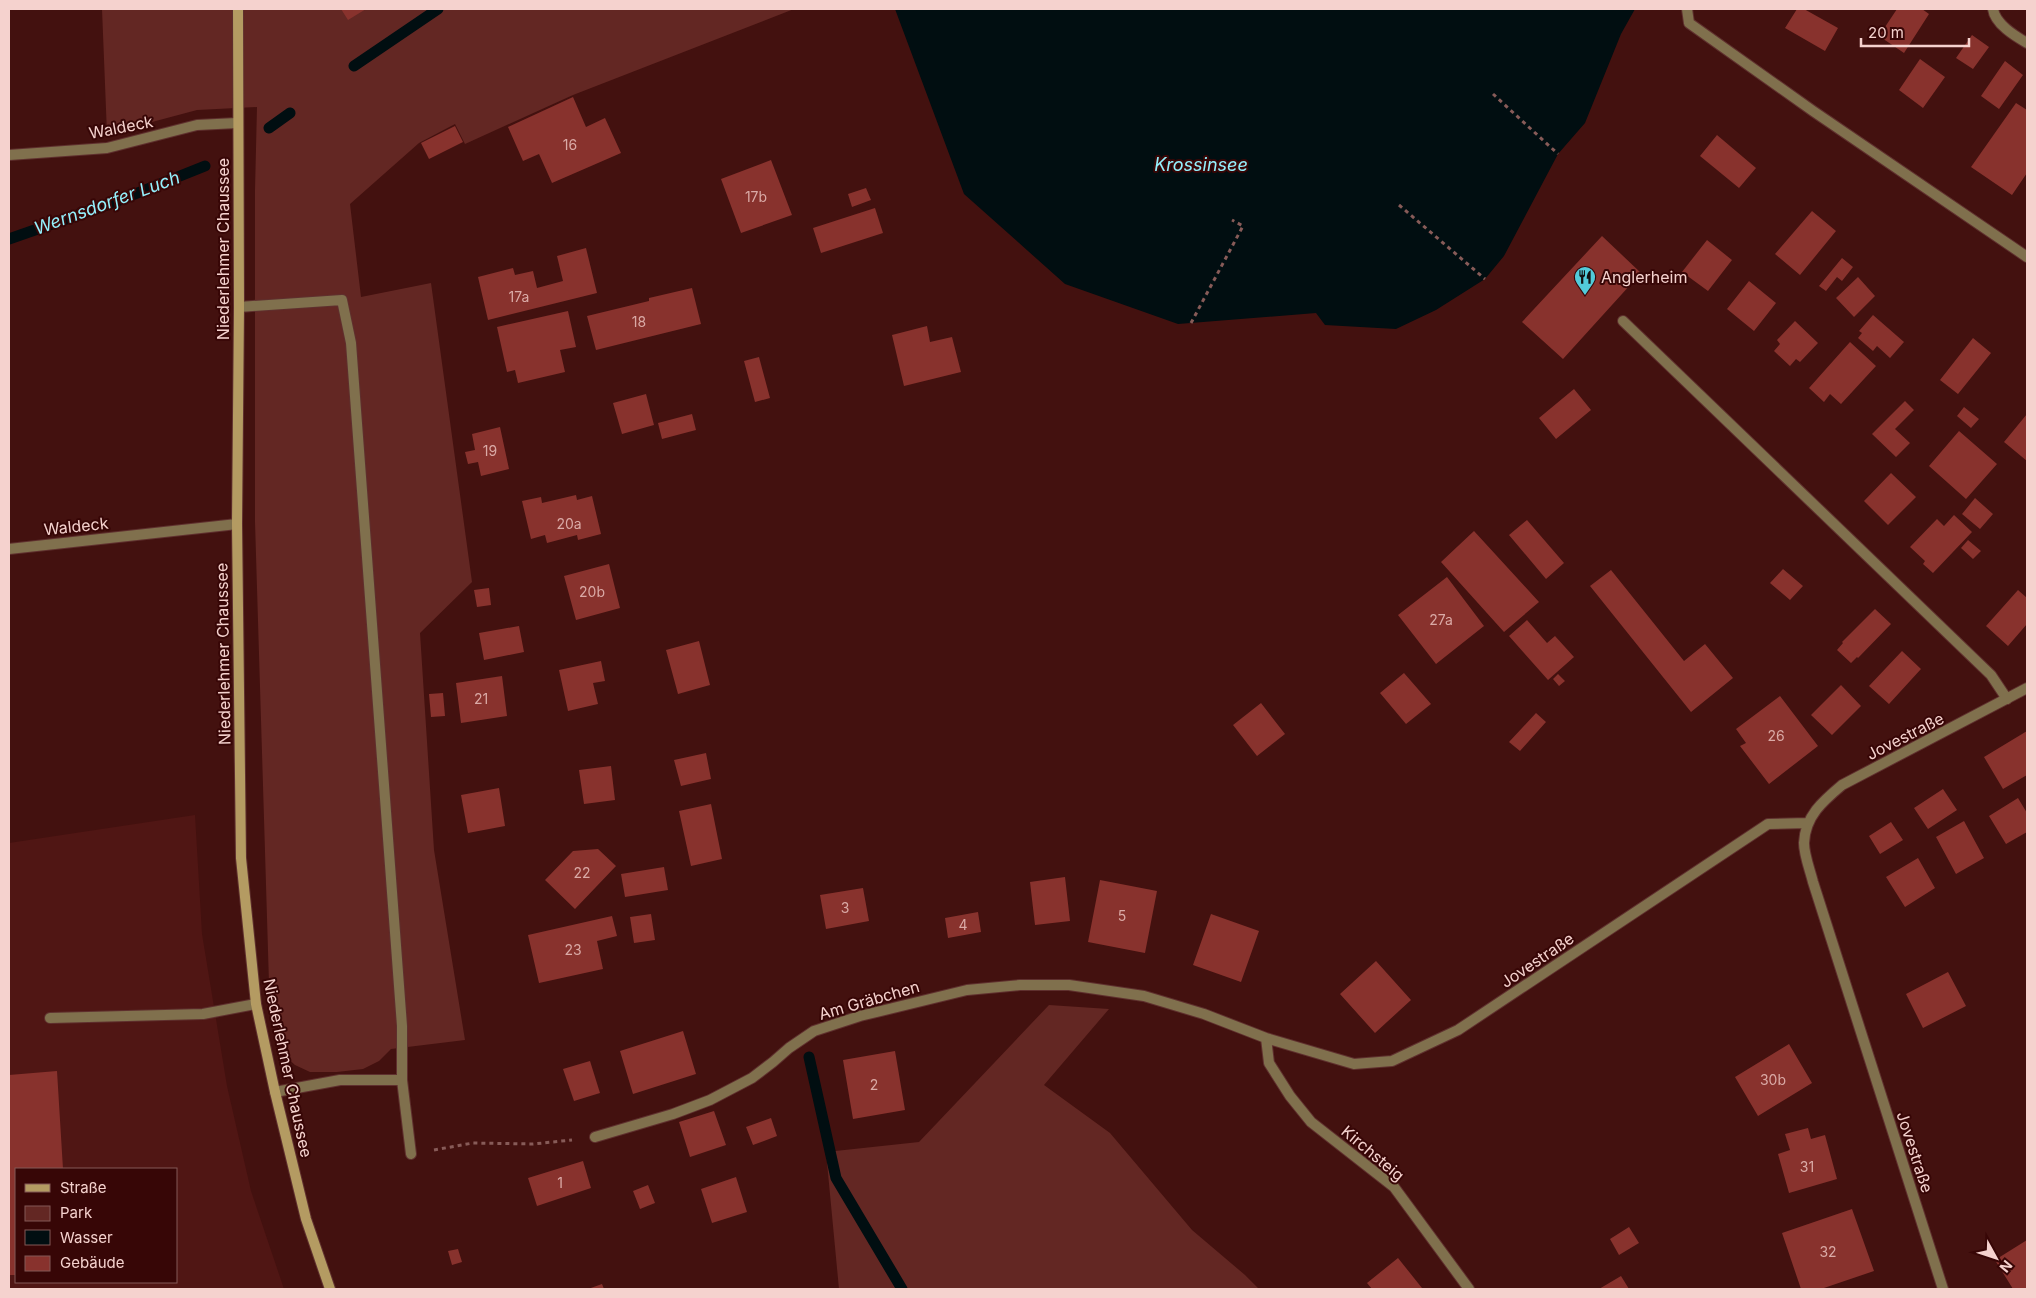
<svg xmlns="http://www.w3.org/2000/svg" width="2036" height="1298" viewBox="0 0 2036 1298" font-family="Inter,sans-serif">
<style>
.built{fill:#501614;fill-rule:evenodd}
.green{fill:#632723}
.water{fill:#010e11}
.lines{fill:none;stroke-linecap:round;stroke-linejoin:round}
.stream{stroke:#010e11;stroke-width:11}
.building{fill:#88322d}
.lane-casing{stroke:#5f302e;stroke-width:12}
.street-casing{stroke:#5f302e;stroke-width:12}
.secondary-casing{stroke:#5f302e;stroke-width:12}
.path{stroke:#875b58;stroke-width:3;stroke-dasharray:4 4;stroke-linecap:butt}
.lane{stroke:#80704d;stroke-width:10}
.street{stroke:#80704d;stroke-width:10}
.secondary{stroke:#b49b62;stroke-width:10}
.labels{text-anchor:middle;stroke-width:4;stroke-linejoin:round;paint-order:stroke}
.number-label{font-size:14px;fill:#daaaa6}
.street-label{font-size:16px;fill:#f5d2ce;stroke:#370606}
.poi-label{font-size:16px;fill:#f5d2ce;stroke:#370606;text-anchor:start}
.water-label{font-size:18px;font-style:italic;fill:#94f0fc;stroke:#370606}
</style>
<rect width="100%" height="100%" fill="#43110f"/>
<path class="built" d="M195,815L202,934L227,1086L251,1191L284,1289H9V843ZM16,1169H176V1282H16Z"/>
<path class="green" d="M102,9H794L573,95L465,144L455,124L419,143L350,204L361,297L431,283L472,582L420,633L434,850L465,1040L391,1049L379,1061L363,1069L337,1072H310L295,1065L284,1055L269,983L255,522V190L257,107L197,110L107,134Z
M1049,1005L1109,1009L1044,1085L1110,1133L1192,1230L1245,1275L1259,1289H839L826,1152L919,1142Z"/>
<path class="water" d="M895,9H1635L1621,34L1585,123L1558,154L1504,256L1485,279L1436,310L1396,329L1325,325L1316,313L1178,324L1065,284L964,194Z"/>
<g class="lines">
<path class="stream" d="M354,66L438,9
M269,128L290,113
M9,239L115,202L205,166
M809,1057L836,1178L902,1289"/>
</g>
<path class="building" d="M341,9H366L348,20Z
M1797,9H1804L1838,28L1825,51L1785,28Z
M1897,9H1922L1929,14L1904,53L1879,36Z
M1972,35L1989,47L1973,69L1956,58Z
M1920,59L1945,77L1923,108L1899,90Z
M2005,61L2023,75L1999,109L1981,96Z
M573,97L586,127L605,118L621,153L552,183L539,154L523,161L508,127Z
M2016,103L2027,110V173L2012,195L1971,167Z
M455,126L463,142L429,159L421,143Z
M1717,135L1756,168L1739,188L1700,156Z
M771,160L792,215L741,233L721,179Z
M866,188L871,200L852,207L848,194Z
M875,208L883,233L821,253L813,228Z
M1812,211L1836,231L1800,275L1775,254Z
M1602,236L1641,273L1563,359L1522,322Z
M1707,240L1732,260L1708,291L1682,272Z
M586,248L597,293L488,320L478,277L513,268L515,275L533,271L537,288L563,281L557,256Z
M1842,258L1853,267L1842,281L1837,277L1826,291L1819,286Z
M1858,277L1875,296L1854,317L1836,298Z
M1749,281L1776,303L1754,331L1727,309Z
M692,288L701,324L596,350L587,316L649,301V298Z
M568,311L576,347L560,350L565,372L518,383L515,370L507,372L497,327Z
M1873,315L1904,342L1890,358L1877,346L1873,351L1858,338L1862,333L1859,331Z
M1795,321L1818,343L1800,362L1796,359L1790,366L1774,351L1780,344L1777,340Z
M927,326L930,342L952,337L961,372L904,386L892,335Z
M1973,338L1991,353L1958,394L1940,380Z
M1850,342L1876,366L1841,404L1830,394L1824,402L1809,388Z
M759,357L770,398L755,402L744,361Z
M1574,389L1591,410L1556,439L1539,418Z
M646,394L654,425L622,434L613,403Z
M1905,401L1914,410L1895,429L1910,443L1896,457L1872,434Z
M1964,407L1979,419L1971,428L1957,416Z
M692,414L696,430L662,439L658,423Z
M2027,414V461L2004,442Z
M500,427L509,469L481,476L478,462L468,464L465,452L475,450L472,434Z
M1959,431L1997,464L1966,499L1929,466Z
M1891,473L1916,497L1888,525L1864,501Z
M576,495L577,500L592,496L601,534L578,540L577,535L547,543L545,535L531,539L522,501L541,497L542,503Z
M1975,498L1993,514L1980,529L1962,514Z
M1954,515L1972,532L1933,573L1923,564L1925,561L1910,547L1937,519L1944,526Z
M1527,520L1564,563L1546,579L1509,535Z
M1474,531L1539,602L1504,632L1441,562Z
M1968,540L1981,551L1973,559L1961,548Z
M609,564L620,608L576,620L564,576Z
M1783,569L1803,586L1790,600L1770,583Z
M1611,570L1684,661L1705,644L1733,678L1691,712L1590,586Z
M1447,577L1484,626L1436,664L1398,615Z
M489,588L491,605L477,607L474,590Z
M2018,590L2027,598V624L2008,646L1986,626Z
M1875,609L1891,624L1858,658L1857,657L1851,663L1837,650L1843,643L1842,642Z
M1527,620L1547,643L1555,636L1574,657L1548,680L1509,636Z
M519,626L524,652L484,660L479,633Z
M699,641L710,685L678,694L666,650Z
M1902,651L1921,669L1889,704L1869,686Z
M601,661L605,681L593,683L598,704L568,711L559,670Z
M1404,673L1431,704L1406,724L1380,693Z
M1558,674L1565,681L1559,686L1553,679Z
M502,676L507,716L461,723L456,683Z
M1841,685L1861,706L1832,735L1811,715Z
M443,693L445,716L431,717L429,694Z
M1780,696L1818,746L1769,784L1740,746L1746,743L1736,729Z
M1261,703L1285,734L1257,756L1233,725Z
M1536,713L1546,722L1520,751L1509,742Z
M2027,731V775L2003,789L1984,757Z
M706,753L711,779L681,786L674,760Z
M611,766L615,800L584,804L579,770Z
M499,788L505,826L468,833L461,795Z
M1943,789L1957,810L1928,829L1914,808Z
M2018,798L2027,813V832L2006,844L1989,816Z
M711,804L722,859L691,866L679,811Z
M1964,821L1984,858L1956,874L1936,837Z
M1891,822L1903,840L1880,854L1869,836Z
M598,849L616,866L575,909L545,880L573,851Z
M1918,858L1935,888L1905,907L1886,877Z
M664,867L668,890L625,897L621,874Z
M1065,877L1070,921L1035,925L1030,882Z
M1100,880L1157,891L1145,953L1088,942Z
M863,888L869,921L826,929L820,895Z
M978,912L981,932L948,938L945,918Z
M651,914L655,940L634,943L630,917Z
M1211,914L1259,931L1241,982L1193,965Z
M612,916L617,936L597,941L603,969L539,983L528,935Z
M1376,961L1411,1000L1375,1033L1340,994Z
M1948,972L1966,1006L1923,1028L1906,994Z
M683,1031L696,1074L633,1094L620,1051Z
M1789,1044L1812,1083L1758,1116L1735,1077Z
M895,1051L905,1110L853,1119L843,1060Z
M590,1061L600,1093L574,1101L563,1069Z
M57,1071L63,1169H16V1275H9V1075Z
M714,1111L726,1145L690,1157L679,1122Z
M771,1118L777,1136L753,1145L746,1127Z
M1808,1128L1811,1139L1825,1135L1837,1179L1789,1193L1778,1154L1790,1150L1785,1134Z
M583,1161L591,1188L537,1206L528,1178Z
M736,1177L747,1212L712,1223L701,1189Z
M648,1185L655,1203L640,1209L633,1191Z
M1852,1209L1874,1271L1821,1289H1801L1782,1233Z
M1629,1227L1639,1243L1619,1255L1610,1239Z
M2027,1240V1289H2013L1995,1260Z
M458,1249L462,1262L452,1265L448,1251Z
M1398,1258L1422,1288L1372,1289L1367,1283Z
M1621,1276L1629,1289H1599Z
M602,1284L604,1289H588Z"/>
<g class="lines">
<g class="lane-casing">
<path id="lane" d="M1687,9L1689,23L1813,111L2027,257
M239,307L342,300L351,343L402,1026V1080L411,1154
M1623,321L1991,675L2007,699
M9,549L237,524
M50,1018L203,1014L256,1004
M275,1092L340,1080H402"/>
</g>
<g class="street-casing">
<path id="street" d="M1993,9C1995,24 2015,36 2027,43
M9,155L107,148L197,125L237,123
M1266,1038L1269,1063L1290,1096L1311,1122L1394,1187L1469,1289
M595,1137L673,1114L710,1100L752,1078L773,1062L789,1048L814,1031L860,1016L967,990L1020,985H1069L1144,996L1204,1014L1266,1038L1354,1064L1392,1061L1458,1030L1768,824L1807,823
M1943,1289L1813,882C1810,870 1804,855 1804,843C1805,816 1823,801 1842,785L2027,688"/>
</g>
<g class="secondary-casing">
<path id="secondary" d="M238,9L239,307L237,524L241,858L256,1004L275,1092L306,1219L330,1289"/>
</g>
<path class="path" d="M1493,94L1558,154
M1399,205L1485,279
M1191,323L1243,226L1232,220
M434,1150L473,1143L533,1144L572,1140"/>
<use href="#lane" class="lane"/>
<use href="#street" class="street"/>
<use href="#secondary" class="secondary"/>
</g>
<defs>
<g id="restaurant-pin" transform="scale(1.125)"><path d="M0 17L-7.5 6A9.5 9.5 0 1 1 7.5 6Z" fill="#52cbda" stroke="#370606"/><path d="M-5-6h1v4h1v-4h1v4h1v-4h1v5L-1.5 .5V6h-2V.5L-5-1ZM5-6V6H3V1.5H1.5Q1.5-4 5-6Z" fill="#111"/></g>
</defs>
<g fill-rule="evenodd">
<use href="#restaurant-pin" x="1585" y="277"/>
</g>
<g class="labels">
<g class="number-label">
<text x="570" y="150">16</text>
<text x="756" y="202">17b</text>
<text x="519" y="302">17a</text>
<text x="639" y="327">18</text>
<text x="490" y="456">19</text>
<text x="569" y="529">20a</text>
<text x="592" y="597">20b</text>
<text x="1441" y="625">27a</text>
<text x="481" y="704">21</text>
<text x="1776" y="741">26</text>
<text x="582" y="878">22</text>
<text x="845" y="913">3</text>
<text x="1122" y="921">5</text>
<text x="963" y="930">4</text>
<text x="573" y="955">23</text>
<text x="1773" y="1085">30b</text>
<text x="874" y="1090">2</text>
<text x="1807" y="1172">31</text>
<text x="560" y="1188">1</text>
<text x="1828" y="1257">32</text>
</g>
<g class="street-label">
<text transform="translate(121 127) rotate(-11)" y="6">Waldeck</text>
<text transform="translate(223 249) rotate(-90)" y="6">Niederlehmer Chaussee</text>
<text transform="translate(76 526) rotate(-6)" y="6">Waldeck</text>
<text transform="translate(223 654) rotate(-91)" y="6">Niederlehmer Chaussee</text>
<text transform="translate(1905 736) rotate(-27)" y="6">Jovestraße</text>
<text transform="translate(1537 960) rotate(-34)" y="6">Jovestraße</text>
<text transform="translate(869 1000) rotate(-16)" y="6">Am Gräbchen</text>
<text transform="translate(288 1068) rotate(78)" y="6">Niederlehmer Chaussee</text>
<text transform="translate(1915 1152) rotate(72)" y="6">Jovestraße</text>
<text transform="translate(1373 1153) rotate(40)" y="6">Kirchsteig</text>
</g>
<g class="poi-label">
<text x="1601" y="283">Anglerheim</text>
</g>
<g class="water-label">
<text x="1201" y="171">Krossinsee</text>
<text transform="translate(107 203) rotate(-20)" y="6">Wernsdorfer Luch</text>
</g>
</g>
<rect width="2036" height="1298" fill="none" stroke="#f5d2ce" stroke-width="20"/>
<rect x="15" y="1168" width="162" height="115" fill="#370606" stroke="#835856"/>
<rect x="25" y="1184" width="25" height="8" fill="#b49b62" stroke="#835856"/>
<text x="60" y="1193" font-size="15" fill="#f5d2ce">Straße</text>
<rect x="25" y="1206" width="25" height="15" fill="#632723" stroke="#835856"/>
<text x="60" y="1218" font-size="15" fill="#f5d2ce">Park</text>
<rect x="25" y="1230" width="25" height="15" fill="#010e11" stroke="#835856"/>
<text x="60" y="1243" font-size="15" fill="#f5d2ce">Wasser</text>
<rect x="25" y="1256" width="25" height="15" fill="#88322d" stroke="#835856"/>
<text x="60" y="1268" font-size="15" fill="#f5d2ce">Gebäude</text>
<g transform="translate(1996 1258) rotate(130)" stroke="#370606" stroke-width="4" paint-order="stroke">
<path d="M0-4L9 19L0 12L-9 19Z" fill="#f5d2ce"/>
<text y="-8" font-size="14" font-weight="bold" text-anchor="middle" fill="#f5d2ce">N</text>
</g>
<path d="M1861 38v8h108v-8" fill="none" stroke="#f5d2ce" stroke-width="2.5"/>
<text x="1868" y="38" font-size="15" fill="#f5d2ce" stroke="#370606" stroke-width="4" paint-order="stroke">20 m</text>
</svg>
